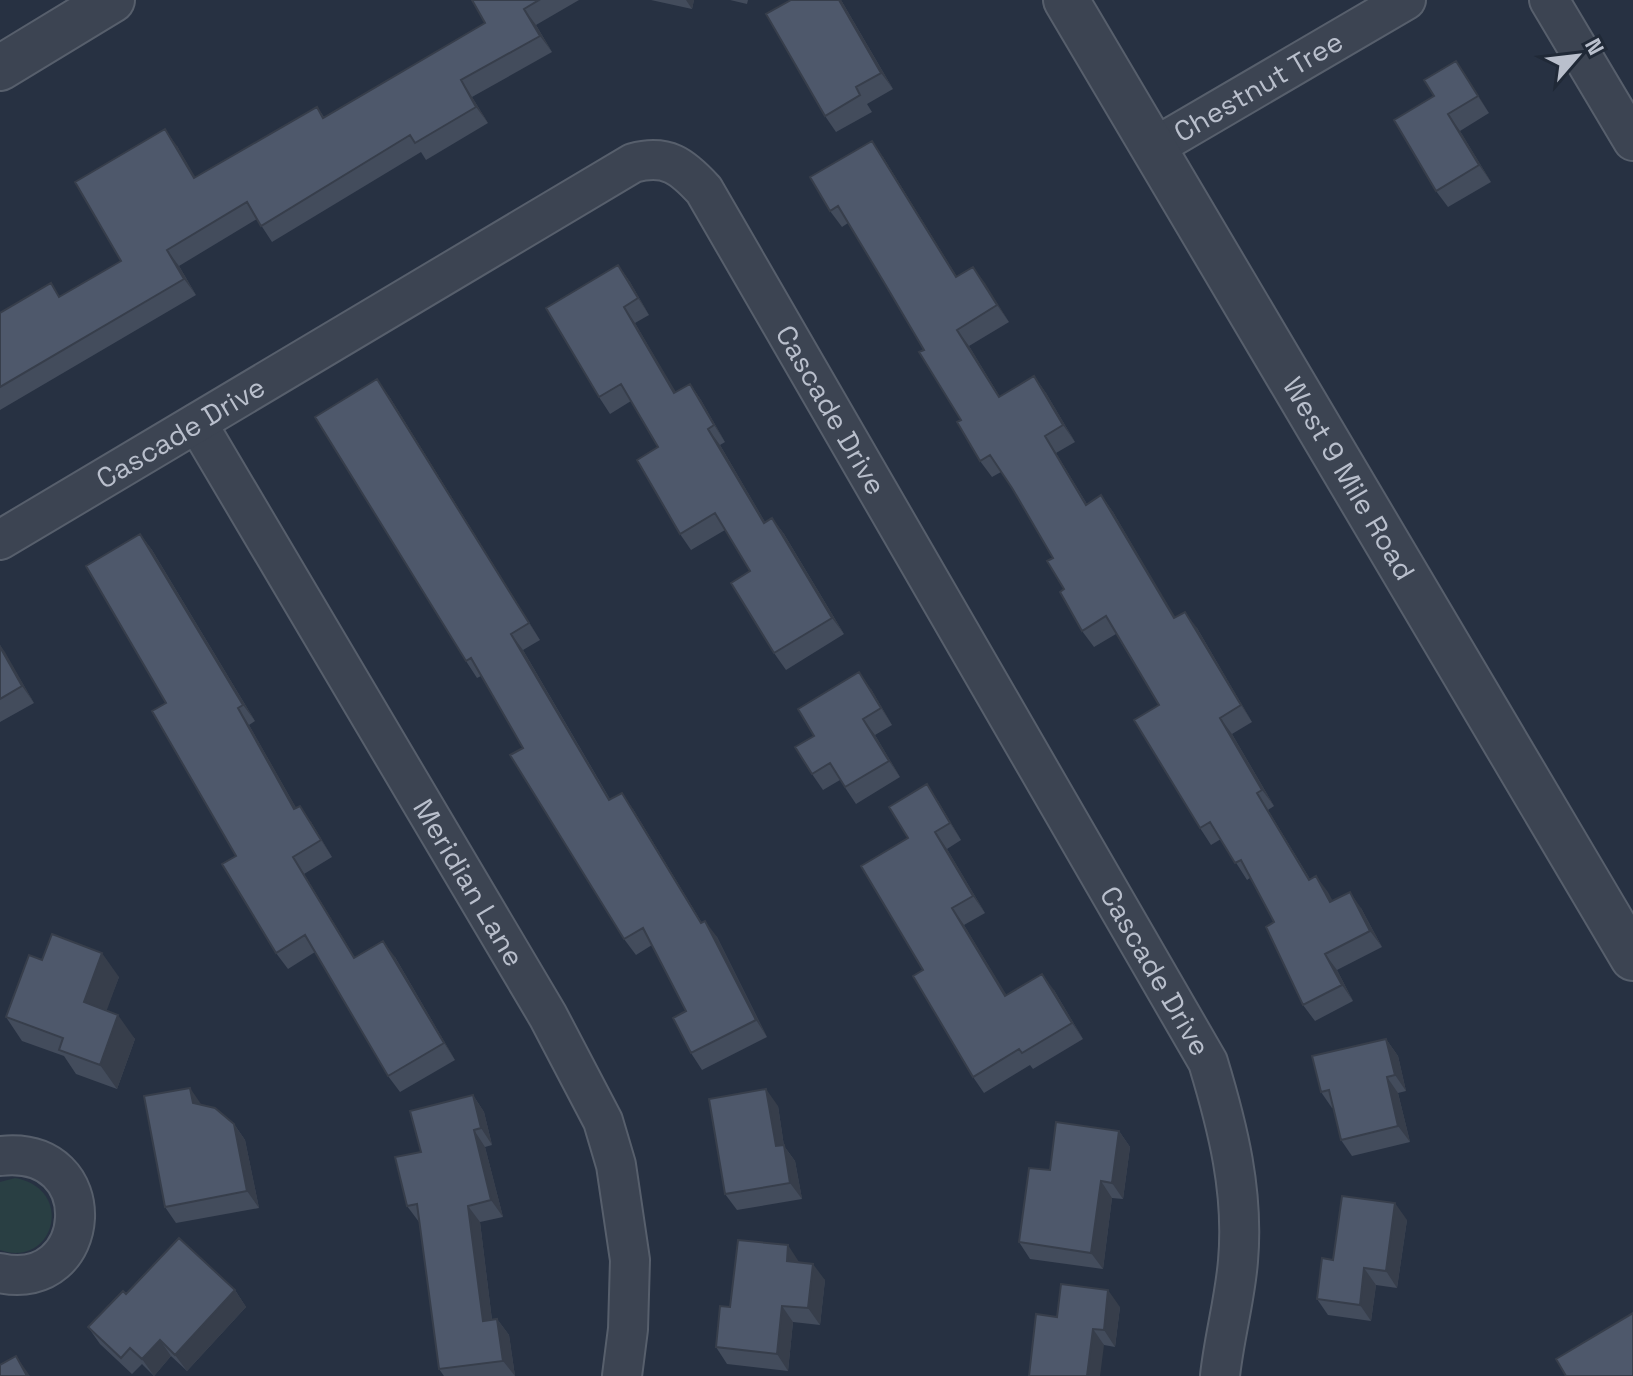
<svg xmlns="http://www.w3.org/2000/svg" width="1633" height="1376" viewBox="0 0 1633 1376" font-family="'Space Grotesk',sans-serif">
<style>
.grass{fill:#293f43}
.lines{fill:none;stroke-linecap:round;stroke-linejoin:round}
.minor-casing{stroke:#575f6c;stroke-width:42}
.tertiary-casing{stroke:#575f6c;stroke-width:48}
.minor{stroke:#3c4452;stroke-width:38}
.tertiary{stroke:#3c4452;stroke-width:44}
.wall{fill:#434c5c}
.shaded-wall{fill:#373e4b}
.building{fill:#4e586b;stroke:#373e4b;stroke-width:2}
.labels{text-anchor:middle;stroke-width:6;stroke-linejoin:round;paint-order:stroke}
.street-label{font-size:28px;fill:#b9bfcc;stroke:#202937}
</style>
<rect width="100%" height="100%" fill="#273142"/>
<path class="grass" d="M15,1178C76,1189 54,1269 0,1250V1182Z"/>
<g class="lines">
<g class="minor-casing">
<g id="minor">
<path d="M1549,0L1633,141"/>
<path id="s1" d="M1153,148L1406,0"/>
<path id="s2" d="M197,423L548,1016L603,1121L616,1165L630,1260L628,1329L622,1376"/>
<path id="s3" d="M0,540L633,163C667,154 682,166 704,190L1208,1062C1228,1128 1244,1192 1238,1261C1235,1299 1224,1338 1220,1376"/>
<path d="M0,1156C106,1144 94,1294 0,1273"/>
</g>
</g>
<g class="tertiary-casing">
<g id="tertiary">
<path id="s4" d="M1066,0L1633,958"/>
<path d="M0,68L112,0"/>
</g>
</g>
<use href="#minor" class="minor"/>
<use href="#tertiary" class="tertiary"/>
</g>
<path class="wall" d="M472,0H579L536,25L552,52L472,97L488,123L426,160L421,152L272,242L257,219L179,266L196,295L0,410V313L60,296L121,261L177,146L195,178L317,107L324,117L485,23Z
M651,0H694L692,9Z
M730,0H748L747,4Z
M791,0H841L893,89L867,104L872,112L836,132L825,116Z
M1456,61L1489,113L1460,131L1491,182L1448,207L1436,191L1434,96Z
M883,157L957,277L973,267L1009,322L969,346L1000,397L1034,376L1046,393L1075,442L1056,453L1087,504L1101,495L1113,512L1175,618L1197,628L1252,722L1232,734L1274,806L1268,810L1310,879L1316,876L1332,901L1361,908L1382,947L1337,970L1353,1001L1315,1021L1303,1005L1274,922L1250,878L1247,880L1221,839L1211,845L1200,828L1159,705L1116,634L1094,647L1082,631L1053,558L1012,488L1001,472L992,477L980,461L961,420L924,350L848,223L842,227L830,211Z
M618,265L630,282L649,315L635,323L675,392L690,384L701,400L725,442L720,445L765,522L772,518L784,534L844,634L786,670L774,653L750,571L725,530L691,550L680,534L658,447L631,401L610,414L599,397Z
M389,396L540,640L523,650L610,799L633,809L702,923L717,937L767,1037L702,1070L691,1053L686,1011L652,945L636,955L624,939L523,748L481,676L477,678L466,661Z
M140,534L152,550L255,721L249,725L296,808L311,822L332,857L304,874L355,958L395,957L455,1060L400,1092L388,1076L315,952L288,969L276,953L236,856L166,703Z
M0,645L34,703L0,722Z
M871,689L892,725L875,735L900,777L856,804L840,780L823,790L812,774L814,736Z
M938,801L961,840L947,849L985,913L964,925L1006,995L1054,990L1083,1039L1033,1069L1030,1065L984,1093L973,1077L923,970L908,838Z
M42,960L119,977L106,1010L135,1039L117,1089L76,1074L64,1056L22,1041L6,1017Z
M1386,1039L1398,1056L1406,1091L1398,1093L1410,1142L1352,1156L1341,1140L1333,1108H1332L1321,1092Z
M473,1095L484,1112L492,1145L485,1147L503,1217L480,1222L492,1320L497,1319L509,1335L515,1376H444L439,1369L419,1222L407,1206L421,1152Z
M201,1104L234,1124L245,1140L259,1208L176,1223L165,1207Z
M778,1106L784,1146L795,1161L802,1199L737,1210L725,1194Z
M1119,1131L1130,1147L1123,1199L1112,1198L1103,1269L1030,1259L1019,1242L1050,1170Z
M1407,1220L1397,1288L1376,1285L1371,1321L1328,1315L1317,1299L1333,1260Z
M799,1262L825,1280L820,1325L793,1322L788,1371L727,1364L716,1347L730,1307Z
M235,1290L246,1307L187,1371L171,1356L154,1376L142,1364L132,1374L100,1344L88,1327L126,1294Z
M1120,1307L1115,1347L1104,1345L1057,1317Z"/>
<path class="shaded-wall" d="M686,0H694L692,9Z
M839,0H841L893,89L881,73Z
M524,9L536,25L552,52L540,36Z
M1456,61L1467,77L1489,113L1478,96Z
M461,80L472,97L488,123L476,107Z
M1448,114L1460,131L1491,182L1479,165Z
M165,129L177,146L206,195L194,178Z
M872,141L883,157L968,294L956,277Z
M167,250L179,266L196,295L184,279Z
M618,265L630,282L649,315L638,298Z
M973,267L985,283L1009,322L997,305Z
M624,307L635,323L686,409L674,393Z
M957,330L969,346L1010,414L999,397Z
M1034,376L1046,393L1075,442L1063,425Z
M377,379L389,396L540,640L529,623Z
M690,384L701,400L725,442L714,425Z
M708,429L720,445L775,539L764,523Z
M1045,436L1056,453L1097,521L1086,505Z
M1101,495L1113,512L1186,635L1174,618Z
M772,518L784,534L844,634L832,618Z
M140,534L152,550L255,721L243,705Z
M1185,612L1197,628L1252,722L1241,705Z
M511,634L523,650L620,817L609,800Z
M0,645L5,652L34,703L22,686L0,647Z
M859,672L871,689L892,725L881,708Z
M238,708L249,725L306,825L294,809Z
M1220,718L1232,734L1274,806L1262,790Z
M863,719L875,735L900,777L889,761Z
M927,784L938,801L961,840L950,823Z
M622,793L633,809L712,940L701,923Z
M1257,793L1268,810L1320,896L1309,880Z
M300,806L311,822L332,857L321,840Z
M935,832L947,849L985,913L973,896Z
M293,857L304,874L366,975L354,958Z
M1316,876L1328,892L1342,918L1330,902Z
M1350,892L1361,908L1382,947L1370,931Z
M952,908L964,925L1017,1012L1005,996Z
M705,921L717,937L767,1037L756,1020Z
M383,941L395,957L455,1060L444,1043Z
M102,953L119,977L101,1026L84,1002Z
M1325,954L1337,970L1353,1001L1342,985Z
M1042,974L1054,990L1083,1039L1072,1023Z
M118,1015L135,1039L117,1089L100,1065Z
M1386,1039L1398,1056L1406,1091L1395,1075Z
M1387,1077L1398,1093L1410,1142L1398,1126Z
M190,1088L201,1104L204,1120L193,1103Z
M766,1089L778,1106L784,1146L795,1161L802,1199L790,1183L776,1146Z
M473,1095L484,1112L492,1145L481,1128Z
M234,1124L245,1140L259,1208L247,1191Z
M474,1130L485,1147L503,1217L491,1200Z
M1119,1131L1130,1147L1123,1199L1112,1183Z
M1101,1181L1112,1198L1103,1269L1091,1253Z
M1395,1203L1407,1220L1397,1288L1386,1271Z
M468,1206L480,1222L494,1337L483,1321Z
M788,1245L799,1262L787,1261Z
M813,1264L825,1280L820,1325L808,1308Z
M1364,1268L1376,1285L1371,1321L1360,1305Z
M235,1290L246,1307L187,1371L175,1355Z
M1108,1290L1120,1307L1115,1347L1104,1330Z
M782,1306L793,1322L788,1371L777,1354Z
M497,1319L509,1335L515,1376L503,1361Z
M1093,1329L1104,1345L1100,1376H1087Z
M160,1340L171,1356L154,1376L142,1359Z
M16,1356L30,1376H27Z"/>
<path class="building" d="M472,0H539L524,9L540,36L461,80L476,107L415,143L410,135L261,226L247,202L167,250L184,279L0,387V313L51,283L59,297L121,261L75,182L165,129L194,178L317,107L323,118L485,23Z
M791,0H839L881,73L856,87L860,95L825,116L766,14Z
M1456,61L1478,96L1448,114L1479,165L1436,191L1394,120L1434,96L1424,80Z
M872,141L956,277L973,267L997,305L957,330L999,397L1034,376L1063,425L1045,436L1086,505L1101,495L1174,618L1185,612L1241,705L1220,718L1262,790L1257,793L1309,880L1316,876L1330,902L1350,892L1370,931L1325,954L1342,985L1303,1005L1266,927L1274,922L1241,860L1235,863L1210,822L1200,828L1134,720L1159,705L1106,616L1082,631L1060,592L1064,589L1047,561L1053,558L1012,488L990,455L980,461L957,422L961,420L919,352L924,350L885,284L838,206L830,211L810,177Z
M618,265L638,298L624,307L674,393L690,384L714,425L708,429L764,523L772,518L832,618L774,653L731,583L750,571L715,513L680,534L637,460L658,447L621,384L599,397L546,308Z
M377,379L529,623L511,634L609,800L622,793L701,923L705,921L756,1020L691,1053L673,1018L686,1011L643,928L624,939L510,755L523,748L471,658L466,661L315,417Z
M140,534L243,705L238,708L294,809L300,806L321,840L293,857L354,958L383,941L444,1043L388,1076L305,935L276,953L222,864L236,856L152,711L166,703L86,566Z
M0,647L22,686L0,699Z
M859,672L881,708L863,719L889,761L845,787L830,763L812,774L795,747L814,736L798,709Z
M927,784L950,823L935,832L973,896L952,908L1005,996L1042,974L1072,1023L1022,1053L1019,1049L973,1077L913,976L923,970L861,866L908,838L889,807Z
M52,934L102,953L84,1002L118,1015L100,1065L59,1050L63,1038L6,1017L29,955L42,960Z
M1386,1039L1395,1075L1387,1077L1398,1126L1341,1140L1329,1090L1321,1092L1312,1056Z
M190,1088L193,1103L215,1108L234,1124L247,1191L165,1207L144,1096Z
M766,1089L776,1146L784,1145L790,1183L725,1194L709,1099Z
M473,1095L481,1128L474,1130L491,1200L468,1206L483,1321L497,1319L503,1361L439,1369L417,1204L407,1206L395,1157L421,1152L410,1111Z
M1056,1122L1119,1131L1112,1183L1101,1181L1091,1253L1019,1242L1029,1168L1050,1170Z
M1342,1196L1395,1203L1386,1271L1364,1268L1360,1305L1317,1299L1322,1258L1333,1260Z
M179,1238L235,1290L175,1355L160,1340L142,1359L130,1348L121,1358L88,1327L123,1291L126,1294Z
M738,1240L788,1245L787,1261L813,1264L808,1308L782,1306L777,1354L716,1347L720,1306L730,1307Z
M1061,1284L1108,1290L1104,1330L1093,1329L1087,1376H1029L1036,1314L1057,1317Z
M1633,1313V1376H1566L1556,1359Z
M16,1356L27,1376H0V1365Z"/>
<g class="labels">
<g class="street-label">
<text dy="10" stroke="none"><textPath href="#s1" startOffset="122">Chestnut Tree</textPath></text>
<text dy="10" stroke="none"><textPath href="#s3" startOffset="1072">Cascade Drive</textPath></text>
<text dy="10" stroke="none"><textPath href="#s3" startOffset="210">Cascade Drive</textPath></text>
<text dy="10" stroke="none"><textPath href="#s4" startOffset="556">West 9 Mile Road</textPath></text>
<text dy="10" stroke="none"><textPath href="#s2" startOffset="534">Meridian Lane</textPath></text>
<text dy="10" stroke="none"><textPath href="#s3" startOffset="1720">Cascade Drive</textPath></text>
</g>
</g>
<g transform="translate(1577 56) rotate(62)" stroke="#202937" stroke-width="6" paint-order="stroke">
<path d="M0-6L14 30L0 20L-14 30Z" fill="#b9bfcc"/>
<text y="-12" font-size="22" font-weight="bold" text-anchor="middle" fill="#b9bfcc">N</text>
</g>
</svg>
